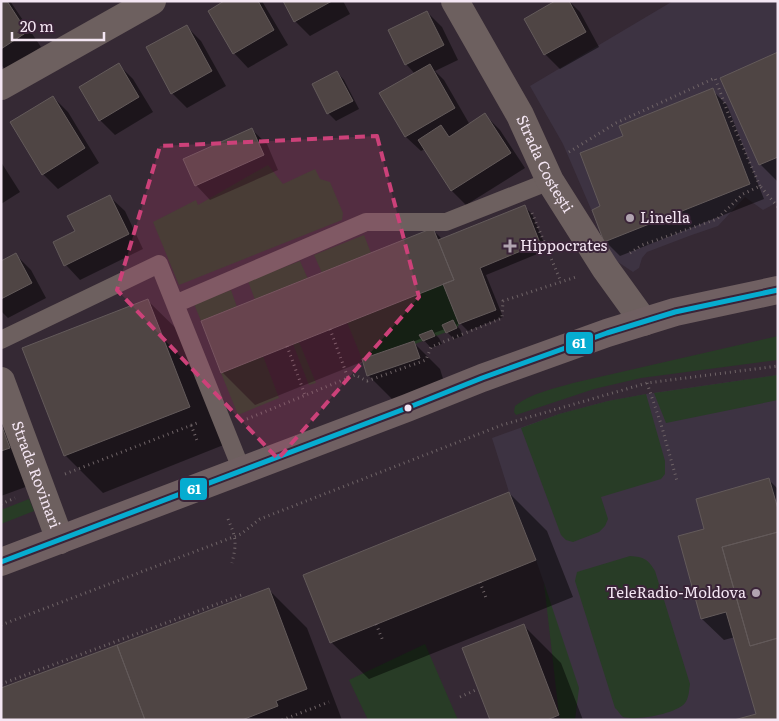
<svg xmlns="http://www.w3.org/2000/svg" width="779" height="721" viewBox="0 0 779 721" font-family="Literata,serif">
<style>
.commercial{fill:#3d3342}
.green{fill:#283c26}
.shadow{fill:#0007}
.building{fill:#4f4544;stroke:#635a5a}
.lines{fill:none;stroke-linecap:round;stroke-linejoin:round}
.path{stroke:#6f6467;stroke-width:3;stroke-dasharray:1 4;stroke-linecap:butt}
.lane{stroke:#6d605f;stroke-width:18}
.street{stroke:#6d605f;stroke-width:28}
.primary{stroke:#706062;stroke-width:28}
.bus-1-casing{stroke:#3a2438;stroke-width:9}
.bus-1{stroke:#06acd0;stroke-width:5}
.marked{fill:#cc4179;fill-opacity:0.2;stroke:#cc4179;stroke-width:4;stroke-dasharray:10 6;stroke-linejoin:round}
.poi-dot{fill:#b1a4b0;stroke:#3a2438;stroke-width:2}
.bus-dot{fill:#f4e6f3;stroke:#3a2438;stroke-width:2}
.labels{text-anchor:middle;stroke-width:4;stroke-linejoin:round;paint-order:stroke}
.street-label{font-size:15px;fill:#f4e6f3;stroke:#3a2438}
.poi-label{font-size:15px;fill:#f4e6f3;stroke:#3a2438;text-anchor:start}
.line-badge{stroke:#3a2438;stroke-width:2}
.badge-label{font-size:14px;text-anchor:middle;font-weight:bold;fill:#fff}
</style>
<rect width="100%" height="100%" fill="#352934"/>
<path class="commercial" d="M673,1H778V202L763,210L745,197L718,226L689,236L647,252L642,258L639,268L633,272L612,258L563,144L530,86Z
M778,375V720H561L544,583L536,560L509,492L492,438L559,414L608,401L646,394Z"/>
<path class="green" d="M268,165L283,184L315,169L320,179L330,182L343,213L342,220L179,285L153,222L196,200L198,205Z
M364,235L371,253L322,273L314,255Z
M300,261L308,279L255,300L248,281Z
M443,284L459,324L457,328L415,344L413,341L362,359L347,322Z
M231,290L237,307L201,321L194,304Z
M778,336V360L641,378L594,389L516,415L514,412L515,406C531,393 553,389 573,383Z
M299,342L316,383L309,385L293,344Z
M263,356L279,398L238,415L221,373Z
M778,375V400L666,423L654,393Z
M646,394L665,461V474L661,479L601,497L608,519L605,526L599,532L573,542L566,540L561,535L521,428L559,414L608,401Z
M29,499L34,511L1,524V510Z
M630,556C644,557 648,559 655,571L690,684C689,690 689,698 685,703C676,714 636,721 623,717C620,715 618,710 615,708L575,581L577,572Z
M544,583L579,688L575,720H561L559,715Z
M425,644L458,720H368L349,680Z"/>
<path class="shadow" d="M1,1H10L41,47L6,70L1,65Z
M227,1H262L288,45L248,68L234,53Z
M284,1H343L350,14L310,36L295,21Z
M558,1H569L580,12L599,47L560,69L545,54Z
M427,12L442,27L458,60L435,71L444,80L470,125L485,115L500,130L525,168L466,205L452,191L425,149L421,151L406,137L381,93L415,74L406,64Z
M186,26L201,41L226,86L187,108L172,93Z
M778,54V182L760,164Z
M118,64L133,79L153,112L115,135L100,120Z
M337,72L344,80L359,109L336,121L328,113Z
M712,90L727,105L764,199L620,256L605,241L593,210L602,207L625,136Z
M53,97L68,112L99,163L58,189L43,174Z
M252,130L267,144L278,170L210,200L196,185Z
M1,162L20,192L1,204Z
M110,197L125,211L143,249L80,280L66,265L76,231Z
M525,207L532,214L547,250L486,275L503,317L468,331L460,323L456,325L460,329L463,336L454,339L447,332L445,329L434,333L439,338L442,344L431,348L422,338L413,342L440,369L445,385L395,402L368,375L364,361L255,405L222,372L433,230L443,240Z
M16,255L31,270L46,298L8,318L1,311V263Z
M147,300L185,337L226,444L103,493L65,455Z
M1,411L42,481L1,496Z
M769,480L778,489V720L757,715L735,637L724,640L702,619L706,530Z
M509,493L547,531L573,597L369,679L331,642Z
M268,589L307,628L342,720H1Z
M524,626L561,663L583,720H491Z"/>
<path class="building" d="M1,1H7L27,32L1,49Z
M224,1H258L274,30L233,54L208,11Z
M283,1H332L294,22Z
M555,1H569L586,32L544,55L524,19Z
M427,11L444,45L405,65L388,30Z
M187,25L212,71L171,94L146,47Z
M778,52V157L759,165L720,78Z
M119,63L139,97L99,121L79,87Z
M430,64L455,108L405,137L379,93Z
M337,71L353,101L327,114L312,84Z
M713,88L750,184L604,242L592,210L600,206L580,153L623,136L619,126Z
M53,96L85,148L42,175L10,122Z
M485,113L511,153L451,191L418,140L441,125L449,137Z
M252,128L264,155L195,186L183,159Z
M110,195L129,234L64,266L53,242L75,231L67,216Z
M525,205L540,243L480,268L496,310L459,324L443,284L454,280L438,240Z
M433,228L454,280L221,373L201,321Z
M16,253L32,283L1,299V261Z
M148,299L190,407L64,456L22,348Z
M453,320L457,328L446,333L442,325Z
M432,330L435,336L423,341L419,335Z
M414,341L420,358L367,376L362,359Z
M1,424L10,448L1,451Z
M769,478L778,509V532L722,547L750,646L778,638V720H734L756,714L726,612L701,619L678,536L704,529L696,499Z
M509,492L536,560L330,643L303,575Z
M778,532V638L750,646L722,547Z
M269,588L307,689L276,701L278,706L242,720H145L117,645Z
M524,624L559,715L547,720H490L462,648Z
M117,645L145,720H1V688Z"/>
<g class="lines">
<path class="path" d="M569,152L616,123L715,78L728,113L760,186
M532,213L561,282
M630,253L642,245L717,219L743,194L760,186L778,207
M330,329L348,378
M287,346L305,395
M647,383L661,424L677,481
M247,419L355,375L367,381L426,360L431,347L502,318L503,301L576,277
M191,425L198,443
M65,474L197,423
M1,504L15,498
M228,519C236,538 237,542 232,563
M480,582L486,598
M376,624L383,641
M1,625L236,536L241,534L260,519L502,425L647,383L778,366
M1,684L244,594
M460,697L478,689
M282,720L329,702"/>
<path class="lane" d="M175,304L366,222H446L550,181
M1,340L159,264L242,471"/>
<g class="street">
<path id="s1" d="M455,1L520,115L550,181L605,268L644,322"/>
<path d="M1,86L152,1"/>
<path id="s2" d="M1,381L60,540"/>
</g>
<path class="primary" d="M1,562L407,408L482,378L607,333L675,312L778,290"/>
<g class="bus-1-casing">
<path id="bus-1" d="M1,562L407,408L482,378L607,333L675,312L778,290"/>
</g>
<use href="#bus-1" class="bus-1"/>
</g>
<path class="marked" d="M377,136L419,297L278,459L117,290L160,146Z"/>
<g class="poi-dot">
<circle cx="630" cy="218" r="5"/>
<path d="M507.5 238.5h5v5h5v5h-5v5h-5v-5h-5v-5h5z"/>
<circle cx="756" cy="593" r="5"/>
</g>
<circle class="bus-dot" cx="408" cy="408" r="4.5"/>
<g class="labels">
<g class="street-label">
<text dy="5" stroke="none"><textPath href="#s1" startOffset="186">Strada Costești</textPath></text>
<text dy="5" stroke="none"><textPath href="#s2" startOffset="100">Strada Rovinari</textPath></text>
</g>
<g class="poi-label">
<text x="640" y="223">Linella</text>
<text x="520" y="251">Hippocrates</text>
<text x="746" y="598" text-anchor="end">TeleRadio-Moldova</text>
</g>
</g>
<g class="line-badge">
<rect x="565" y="331" width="29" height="24" rx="5" fill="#06acd0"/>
<rect x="179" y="477" width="29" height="24" rx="5" fill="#06acd0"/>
</g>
<g class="badge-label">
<text x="579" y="348">61</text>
<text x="194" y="494">61</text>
</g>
<rect width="779" height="721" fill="none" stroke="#f4e6f3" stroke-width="5"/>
<path d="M12 32v8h92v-8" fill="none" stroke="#f4e6f3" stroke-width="2.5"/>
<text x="20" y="32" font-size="15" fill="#f4e6f3" stroke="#3a2438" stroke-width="4" paint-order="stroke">20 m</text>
</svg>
